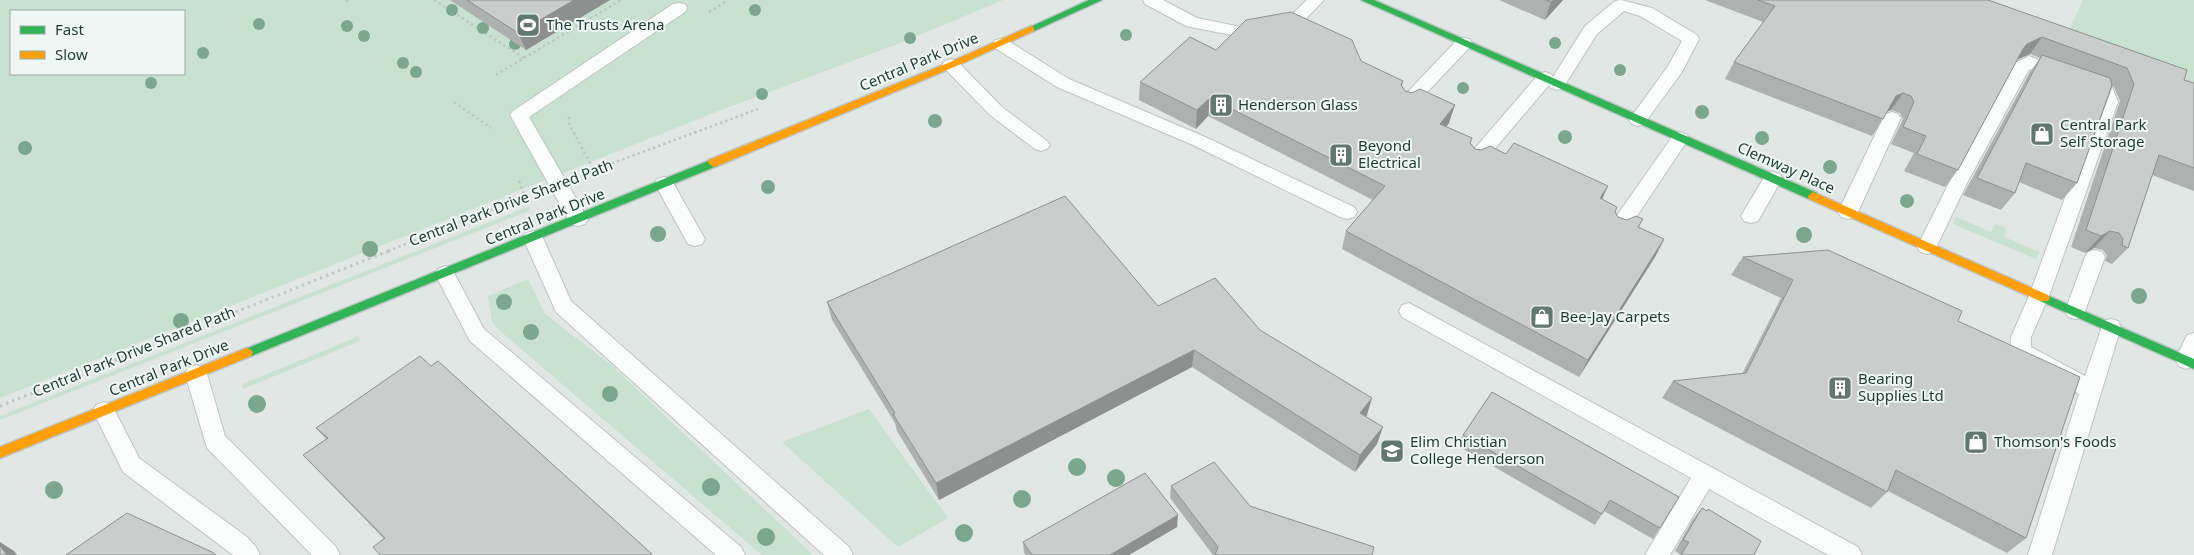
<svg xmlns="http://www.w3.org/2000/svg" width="2194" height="555" viewBox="0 0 2194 555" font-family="'Noto Sans',sans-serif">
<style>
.green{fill:#c9e1d1;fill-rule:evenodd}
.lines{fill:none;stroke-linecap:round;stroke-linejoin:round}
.lane-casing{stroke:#bec4c1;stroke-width:2}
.fast-casing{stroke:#bdc5c2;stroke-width:3}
.slow-casing{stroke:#bdc5c2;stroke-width:3}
.path-far1{stroke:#bfc7c6;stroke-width:2.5;stroke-dasharray:2.5 3;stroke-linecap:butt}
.path{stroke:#bfc7c6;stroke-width:3;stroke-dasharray:2.5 4;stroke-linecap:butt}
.lane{fill:#fafbfb;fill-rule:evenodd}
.fast{fill:#30b455;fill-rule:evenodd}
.slow{fill:#ff9f0a;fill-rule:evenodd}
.tree{fill:#7ca78f}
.wall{fill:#adb1af}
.shaded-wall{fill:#8d908f}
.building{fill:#c9cecc;stroke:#8d908f}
.labels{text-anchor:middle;stroke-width:4;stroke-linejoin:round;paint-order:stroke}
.poi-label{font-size:15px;fill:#1f3a34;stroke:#eef7f3;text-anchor:start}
.street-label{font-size:15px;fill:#1f3a34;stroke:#eef7f3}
</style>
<rect width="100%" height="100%" fill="#e1e7e4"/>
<path class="green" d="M0,0H1003L903,42L721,110L0,398ZM11,11H184V74H11Z
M2083,0H2194V86L2065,39Z
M530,206L529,211L0,420V416Z
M1956,217L1991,232L1995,224L2006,228L2004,237L2039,252L2036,259L1953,224Z
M528,279L545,314L610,364L813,555H762L499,330L492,322L488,296Z
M359,336L360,341L243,389V384Z
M869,409L948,518L898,547L782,442Z"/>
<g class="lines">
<g class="lane-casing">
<path id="lane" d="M1143,0H1163L1197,18L1241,27L1288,18L1307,0H1324L1299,26L1241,37L1186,26L1145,4Z
M1621,0L1652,8L1697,35L1699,39L1682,72L1644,124L1638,126L1632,124L1629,120L1668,66L1682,41L1640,16L1624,11L1597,34L1563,88L1557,90L1551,88L1549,85L1481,165L1475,166L1469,165L1466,160L1469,155L1539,74L1545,72L1551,74L1553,77L1585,26L1615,1Z
M679,3L685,4L687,8L685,12L529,117L588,219L585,224L578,226L571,224L510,115L513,111L673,4Z
M1464,38L1470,39L1472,43L1470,47L1413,107L1407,109L1401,107L1398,103L1401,99L1458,39Z
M1001,39L1007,40L1069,79L1205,137L1354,207L1357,212L1354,217L1347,219L1340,217L1193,145L1057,87L995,48L993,44L995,40Z
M2029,56L2066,70L2069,74L2066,78L2060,80L2030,69L2028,71L1967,183L1934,252L1927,254L1920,252L1917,247L1949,183L2012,67L2015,63Z
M951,59L957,61L1002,107L1047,141L1050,145L1047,149L1041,151L1035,149L990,115L945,69L942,65L945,61Z
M2087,78L2112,87L2118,102L2049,296L2031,337V347L2085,376L2104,321L2111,319L2118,321L2121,327L2052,555H2028L2079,394L2014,357L2010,351L2011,337L2029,296L2100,102L2098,95L2081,88L2078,84L2081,80Z
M1892,112L1898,114L1901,118L1858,212L1855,217L1848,219L1841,217L1838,212L1883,118L1886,114Z
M1680,132L1686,134L1689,138L1625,234L1618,236L1611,234L1608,229L1611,224L1674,134Z
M1773,172L1780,174L1782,179L1758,221L1751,223L1744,221L1741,216L1744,211L1766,174Z
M664,177L671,179L702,234L705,239L702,244L695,246L688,244L655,184L657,179Z
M533,231L540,233L543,238L571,301L849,547L853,555H824L556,312L523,238L526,233Z
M2095,250L2102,252L2105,257L2085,311L2082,317L2075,319L2068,317L2065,311L2085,257L2088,252Z
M445,266L452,269L484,329L741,547L745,555H716L470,341L435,274L438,269Z
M1409,303L1858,547L1862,555H1828L1709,489L1670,555H1645L1691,478L1402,317L1399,311L1402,305Z
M2194,333V365L2186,369L2179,366L2175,360L2187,335Z
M196,365L204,368L207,374L225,436L336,547L340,555H312L207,448L185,374L188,368Z
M104,402L112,405L139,458L247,537L256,547L260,555H233L123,472L93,411L96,405Z"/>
</g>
<g class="fast-casing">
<path id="fast" d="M1089,0H1102L1034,31H1028L1026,29Z
M1361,0H1374L1817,193L1818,196L1813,200L1809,199Z
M713,159L717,160L718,163L717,166L251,356H243L241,353L243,350Z
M2044,294L2194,359V369L2040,301L2038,298L2040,295Z"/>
</g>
<g class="slow-casing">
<path id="slow" d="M1031,26L1034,27V31L954,67L717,166L713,167L708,163L709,160L948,63Z
M1813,192L2048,295L2050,298L2048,301H2040L1809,199L1808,196Z
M247,348L251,350L253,353L251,356L0,458V447Z"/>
</g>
<path class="path-far1" d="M346,0L349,2
M434,0L524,58L496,75
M709,12L728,0
M524,58L621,0
M454,102L491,128
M569,117V124L594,170
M586,173L758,109
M519,181L525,197
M388,251L529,195"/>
<path class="path" d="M0,406L391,250"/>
<use href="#lane" class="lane"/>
<use href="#fast" class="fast"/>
<use href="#slow" class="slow"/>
</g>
<g class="tree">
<circle cx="452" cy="10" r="6"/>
<circle cx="755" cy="10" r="6"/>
<circle cx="259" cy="24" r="6"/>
<circle cx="347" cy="26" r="6"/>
<circle cx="483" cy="28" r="6"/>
<circle cx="1126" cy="35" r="6"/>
<circle cx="364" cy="36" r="6"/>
<circle cx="910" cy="38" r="6"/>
<circle cx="1555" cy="43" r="6"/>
<circle cx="515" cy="44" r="6"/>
<circle cx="203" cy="53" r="6"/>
<circle cx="403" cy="63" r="6"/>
<circle cx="1620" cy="70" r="6"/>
<circle cx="416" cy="72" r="6"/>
<circle cx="151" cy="83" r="6"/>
<circle cx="1463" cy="88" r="6"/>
<circle cx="762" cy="94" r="6"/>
<circle cx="1702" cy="112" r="7"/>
<circle cx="935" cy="121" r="7"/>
<circle cx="1565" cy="137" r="7"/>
<circle cx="1762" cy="138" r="7"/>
<circle cx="25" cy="148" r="7"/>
<circle cx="1830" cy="167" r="7"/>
<circle cx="768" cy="187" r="7"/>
<circle cx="1907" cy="201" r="7"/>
<circle cx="658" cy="234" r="8"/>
<circle cx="1804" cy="235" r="8"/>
<circle cx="370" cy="249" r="8"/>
<circle cx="2139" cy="296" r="8"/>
<circle cx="504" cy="302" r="8"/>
<circle cx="181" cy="321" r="8"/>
<circle cx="531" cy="332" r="8"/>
<circle cx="610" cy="394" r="8"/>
<circle cx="257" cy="404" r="9"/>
<circle cx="1077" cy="467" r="9"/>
<circle cx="1116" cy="478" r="9"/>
<circle cx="711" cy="487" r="9"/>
<circle cx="54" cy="490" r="9"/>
<circle cx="1022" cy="499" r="9"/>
<circle cx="964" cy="533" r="9"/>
<circle cx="766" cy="537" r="9"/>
</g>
<path class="wall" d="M450,0H610L526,50Z
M1499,0H1563L1545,20Z
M1705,0H1988L2194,83V191L2152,175L2128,248L2112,264L2105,261L2107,256L2103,250L2094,248L2085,253L2071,247L2120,101L2113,85L2077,183L2062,200L2019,182L2015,193L2001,210L1963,195L2030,72L2040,58L2030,54L2017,60L1958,170L1945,187L1904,171L1914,153L1891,144L1903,119L1900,113L1891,110L1887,112L1883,119L1872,136L1725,79L1734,62L1763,22Z
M1216,50L1361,61L1403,81L1402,86L1405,91L1449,123L1446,127L1470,143L1475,149L1602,199L1615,212L1618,217L1627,220L1643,219L1639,227L1664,239L1655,257L1579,377L1342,249L1346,231L1373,200L1208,116L1196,129L1139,100L1140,82Z
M1743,257L1958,321L2026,538L2007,553L1888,491L1871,508L1662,398L1673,381L1742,374L1781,298L1731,275Z
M827,302L1158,306L1260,330L1367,415L1366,417L1377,444L1355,472L1192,367L939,500L897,431L895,423L832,320Z
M431,366L384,539L303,455L326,439L316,428Z
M1492,392L1660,528L1653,539L1604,511L1595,525L1458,446L1463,435Z
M1171,486L1250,506L1372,555H1213L1170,498Z
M1702,508L1754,555H1679L1680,554L1675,551L1693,519Z
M1177,527L1129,555H1026L1024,553L1023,542Z"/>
<path class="shaded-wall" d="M574,0H610L526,50L518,33Z
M1554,0H1563L1545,20L1551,2Z
M2042,37L2030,54L2014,61L2027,44Z
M1903,93L1891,110L1884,113L1896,96Z
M1210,98L1208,116L1196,129L1197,110Z
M1455,105L1449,123L1434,142L1440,124Z
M1608,186L1600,204V198Z
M2110,231L2094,248L2085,253L2101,236Z
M1664,239L1655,257L1579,377L1588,360Z
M1194,350L1192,367L939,500L936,483Z
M1372,398L1367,415L1354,430L1360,413Z
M1383,427L1377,444L1355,472L1360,455Z
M1178,515L1177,527L1129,555H1110Z
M0,542L14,551L17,555H7L0,546Z"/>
<path class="building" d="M467,0H574L518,33Z
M1546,0H1554L1551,2Z
M1758,0H1988L2187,70L2184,80L2194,83V168L2159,155L2128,248L2122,245L2123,239L2119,233L2110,231L2101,236L2086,230L2134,84L2127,68L2042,37L2027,44L2023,49L1958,170L1917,154L1926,136L1903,127L1914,102L1911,96L1903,93L1896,96L1883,119L1734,62L1775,6Z
M1291,12L1352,40L1361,61L1403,81L1401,85L1405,91L1412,93L1420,89L1455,105L1440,124L1472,138L1470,143L1475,149L1481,150L1490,146L1506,154L1514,143L1608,186L1600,198L1617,207L1615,212L1618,217L1627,220L1636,216L1643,219L1638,227L1664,239L1588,360L1346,231L1385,186L1210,98L1197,110L1140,82L1190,37L1216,50L1246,20Z
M2042,55L2110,78L2112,85L2077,183L2026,163L2015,193L1977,178Z
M1065,196L1158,306L1215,278L1260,330L1372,398L1360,413L1383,427L1360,455L1194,350L936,483L893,414L895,413L827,302Z
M1828,250L1962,311L1958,321L2080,377L2026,538L1896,470L1887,492L1673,381L1746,373L1793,280L1743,257Z
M420,356L431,366L438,361L652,554L651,555H380L373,547L385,538L303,455L328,438L316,428Z
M1492,392L1679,497L1660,528L1610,500L1602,514L1463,435Z
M1214,462L1250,506L1374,547L1372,555H1215L1218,547L1171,486Z
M1145,473L1178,515L1110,555H1032L1023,542Z
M1702,508L1707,511L1708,509L1761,541L1754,555H1681L1689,542L1683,540Z
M127,513L214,553L216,555H66Z
M0,546L7,555H0Z"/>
<defs>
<g id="stadium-square" transform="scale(1.25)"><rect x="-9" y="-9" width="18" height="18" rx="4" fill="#637772" stroke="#eef7f3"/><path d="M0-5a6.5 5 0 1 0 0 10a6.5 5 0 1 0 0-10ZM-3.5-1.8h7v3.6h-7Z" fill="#fff"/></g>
<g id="building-square" transform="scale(1.25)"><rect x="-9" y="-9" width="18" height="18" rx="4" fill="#637772" stroke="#eef7f3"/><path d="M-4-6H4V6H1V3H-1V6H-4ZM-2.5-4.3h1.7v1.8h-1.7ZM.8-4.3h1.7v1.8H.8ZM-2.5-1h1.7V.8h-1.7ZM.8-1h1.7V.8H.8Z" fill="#fff"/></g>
<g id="shop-square" transform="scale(1.25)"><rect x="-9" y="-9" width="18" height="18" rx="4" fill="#637772" stroke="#eef7f3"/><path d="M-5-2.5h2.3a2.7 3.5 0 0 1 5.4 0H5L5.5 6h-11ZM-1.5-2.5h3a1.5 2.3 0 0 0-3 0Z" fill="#fff"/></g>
<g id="school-square" transform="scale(1.25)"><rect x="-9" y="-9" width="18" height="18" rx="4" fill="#637772" stroke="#eef7f3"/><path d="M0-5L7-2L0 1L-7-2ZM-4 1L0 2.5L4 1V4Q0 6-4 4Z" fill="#fff"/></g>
</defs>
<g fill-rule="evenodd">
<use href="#stadium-square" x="528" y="25"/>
<use href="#building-square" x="1221" y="105"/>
<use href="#shop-square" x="2042" y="134"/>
<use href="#building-square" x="1341" y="155"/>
<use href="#shop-square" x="1542" y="317"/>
<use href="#building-square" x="1840" y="388"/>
<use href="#shop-square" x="1976" y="442"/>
<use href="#school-square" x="1392" y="451"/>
</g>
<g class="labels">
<g class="poi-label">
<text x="546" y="30">The Trusts Arena</text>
<text x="1238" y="110">Henderson Glass</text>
<text x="2060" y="130">Central Park<tspan x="2060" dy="17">Self Storage</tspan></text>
<text x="1358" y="151">Beyond<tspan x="1358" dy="17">Electrical</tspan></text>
<text x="1560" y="322">Bee-Jay Carpets</text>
<text x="1858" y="384">Bearing<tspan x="1858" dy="17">Supplies Ltd</tspan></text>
<text x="1410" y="447">Elim Christian<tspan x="1410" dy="17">College Henderson</tspan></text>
<text x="1994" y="447">Thomson's Foods</text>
</g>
<g class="street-label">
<text transform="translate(919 62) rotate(-23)" y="5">Central Park Drive</text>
<text transform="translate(1786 168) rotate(24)" y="5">Clemway Place</text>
<text transform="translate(511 203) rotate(-21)" y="5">Central Park Drive Shared Path</text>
<text transform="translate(545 217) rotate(-22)" y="5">Central Park Drive</text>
<text transform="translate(134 352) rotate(-22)" y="5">Central Park Drive Shared Path</text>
<text transform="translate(169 368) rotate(-22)" y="5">Central Park Drive</text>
</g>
</g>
<rect x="10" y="10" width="175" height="65" fill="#eef7f3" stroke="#9baba7"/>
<rect x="20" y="26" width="25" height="8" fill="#30b455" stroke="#9baba7"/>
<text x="55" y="35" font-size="15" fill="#1f3a34">Fast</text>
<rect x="20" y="51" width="25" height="8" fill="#ff9f0a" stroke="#9baba7"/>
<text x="55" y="60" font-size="15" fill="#1f3a34">Slow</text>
</svg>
